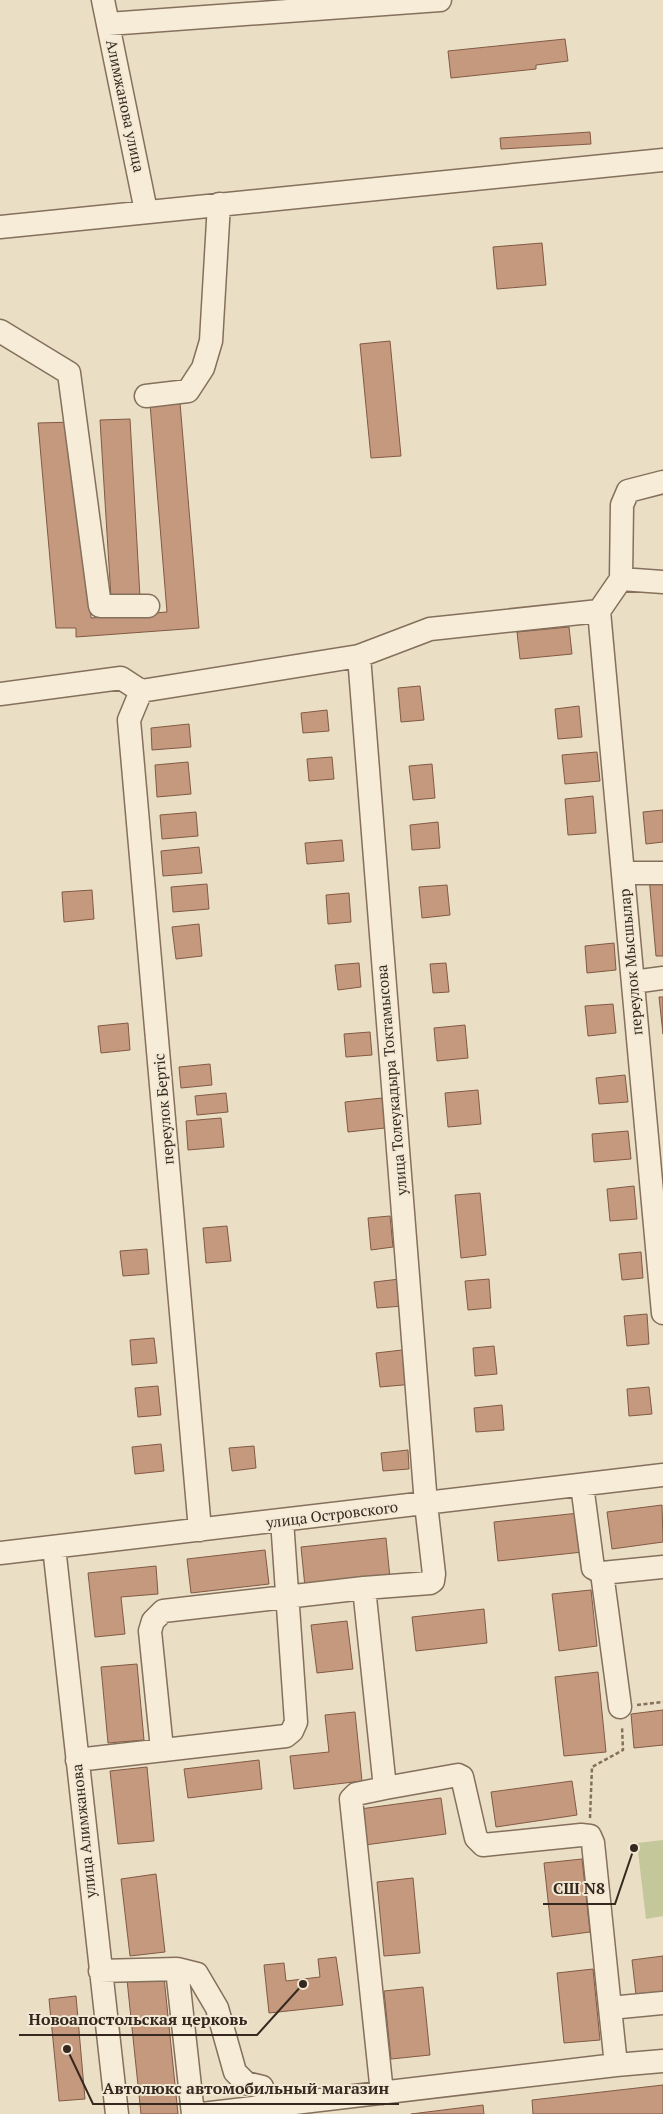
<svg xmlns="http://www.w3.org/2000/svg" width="663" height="2114" viewBox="0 0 663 2114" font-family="'PT Serif',serif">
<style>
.green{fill:#c4c79a}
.building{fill:#c5997e;stroke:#815a44}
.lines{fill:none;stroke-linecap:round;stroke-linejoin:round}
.minor-casing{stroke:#84705c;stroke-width:25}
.path{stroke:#84705c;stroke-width:2.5;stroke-dasharray:4 2.5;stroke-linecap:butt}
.minor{stroke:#f6ecd7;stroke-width:22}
.labels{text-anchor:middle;stroke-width:4;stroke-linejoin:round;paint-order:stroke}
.street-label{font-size:15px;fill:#35291f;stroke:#f2e8d4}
.leader{fill:none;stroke:#35291f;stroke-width:2}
.callout-dot{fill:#35291f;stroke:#f2e8d4;stroke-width:2}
.callout-label{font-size:16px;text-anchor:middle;font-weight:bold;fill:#35291f;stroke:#f2e8d4;stroke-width:4;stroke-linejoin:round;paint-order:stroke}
</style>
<rect width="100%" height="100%" fill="#eadec5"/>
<path class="green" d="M663,1840V1916L646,1919L637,1843Z"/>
<path class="building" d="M565,39L568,61L536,65V69L451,78L448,51Z
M590,132L591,144L501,149L500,138Z
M542,243L546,285L497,289L493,247Z
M390,341L401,456L371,458L360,344Z
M180,403L199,628L76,637V628H56L38,423L74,422L91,618L167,612L150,404Z
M130,419L140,597L111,598L100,420Z
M569,627L572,654L520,659L517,632Z
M420,686L424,720L401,722L398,688Z
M579,706L582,737L558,739L555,709Z
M327,710L329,731L303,733L301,713Z
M189,724L191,747L152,750L151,728Z
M597,752L600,781L565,784L562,755Z
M332,757L334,779L309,781L307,759Z
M188,762L191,794L157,797L155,765Z
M432,764L435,798L413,800L409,766Z
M593,796L596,833L568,835L565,799Z
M663,810V842L646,844L643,812Z
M196,812L198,836L162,839L160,815Z
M438,822L440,848L412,850L410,825Z
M342,840L344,861L307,864L305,843Z
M199,847L202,873L163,876L161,851Z
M663,875V956H656L649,877Z
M207,884L209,909L173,912L171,887Z
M447,885L450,915L422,918L419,887Z
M92,890L94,919L64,922L62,892Z
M349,893L351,922L328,924L326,895Z
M199,924L202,956L176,959L172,927Z
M614,943L616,970L587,973L585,946Z
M359,963L361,987L338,990L335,965Z
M446,963L449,992L433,993L430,964Z
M659,997H663V1034Z
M613,1004L616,1033L588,1036L585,1006Z
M128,1023L130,1050L101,1053L98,1026Z
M465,1025L468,1058L437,1061L434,1028Z
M370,1032L372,1055L346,1057L344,1034Z
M210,1064L212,1085L181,1088L179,1067Z
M625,1075L628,1102L599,1104L596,1078Z
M478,1090L481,1124L448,1127L445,1093Z
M226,1093L228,1112L197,1115L195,1096Z
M382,1098L385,1128L348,1132L345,1102Z
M221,1118L224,1147L188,1150L186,1121Z
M628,1131L631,1159L594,1162L592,1134Z
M634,1186L637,1219L610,1221L607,1189Z
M480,1193L486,1255L461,1258L455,1195Z
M390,1216L393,1247L371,1250L368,1218Z
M227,1226L231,1261L206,1263L203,1228Z
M147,1249L149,1274L123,1276L120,1251Z
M641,1252L643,1278L622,1280L619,1254Z
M400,1279L403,1306L377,1308L374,1282Z
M489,1279L491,1308L468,1310L465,1281Z
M647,1314L649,1344L627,1346L624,1316Z
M154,1338L157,1363L132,1365L130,1340Z
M494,1346L497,1374L475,1376L473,1348Z
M411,1349L414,1384L380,1387L376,1353Z
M158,1386L161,1415L138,1417L135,1388Z
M649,1387L652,1414L629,1416L627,1389Z
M502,1405L504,1430L476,1432L474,1408Z
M161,1444L164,1471L135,1474L132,1447Z
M254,1446L256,1468L232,1471L229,1448Z
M408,1450L409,1469L383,1471L381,1453Z
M662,1505L663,1542L612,1549L607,1512Z
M579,1513L583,1552L498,1561L494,1522Z
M386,1538L390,1578L305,1587L301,1547Z
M265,1550L269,1584L191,1593L187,1559Z
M156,1566L158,1594L121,1597L125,1634L95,1637L88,1573Z
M591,1590L597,1646L559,1651L552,1594Z
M484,1609L487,1643L416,1651L412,1617Z
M347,1621L353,1669L317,1673L311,1625Z
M137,1664L144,1740L108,1743L101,1667Z
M598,1672L606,1752L564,1756L555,1677Z
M663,1710V1745L634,1748L631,1714Z
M355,1712L362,1781L294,1789L290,1756L329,1752L325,1715Z
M259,1760L262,1789L188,1798L184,1769Z
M147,1767L154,1841L118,1844L110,1771Z
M572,1781L577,1815L496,1827L491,1792Z
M441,1798L446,1834L365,1845L360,1809Z
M582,1859L590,1932L552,1937L544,1863Z
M156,1874L165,1952L130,1956L121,1879Z
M413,1878L420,1953L384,1956L377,1882Z
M663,1956V1992L636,1995L632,1960Z
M336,1957L343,2005L269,2013L264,1965L284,1963L286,1981L320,1977L318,1959Z
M593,1969L600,2040L564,2043L557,1973Z
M164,1977L178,2114H141L127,1980Z
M423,1987L430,2055L391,2059L384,1991Z
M76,1996L85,2099L59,2101L49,1999Z
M663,2085V2114H533L532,2100Z
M483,2105L484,2114H411Z"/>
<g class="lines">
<g class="minor-casing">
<path id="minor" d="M103,0L146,211
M108,24L440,0
M0,227L663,160
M0,331L69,373L100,606H148
M146,396L188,391L203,368L211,341L219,204
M621,579L663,582
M599,611L663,1313
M359,656L426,1504L434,1574L433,1581L430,1583L364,1588L385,1788L458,1775L462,1777L476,1838L483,1845L581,1835L590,1836L593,1843L610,2008
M141,691L129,720L200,1530
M0,694L121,678L141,691L359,656L430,629L599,611L621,579L622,505L628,491L663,482
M623,873H663
M633,982L663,978
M582,1485L593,1568L602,1573L663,1567
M54,1547L117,2114
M0,1553L663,1475
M602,1573L620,1707
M162,1749L150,1631L153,1621L163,1611L364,1588
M77,1760L286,1736L292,1731L296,1722L282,1520
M177,1969L197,1974L217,2008L235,2072L246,2083L262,2087
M100,1971L177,1969L193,2114
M616,2065L663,2061
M382,2093L351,1799L356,1794L385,1788
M202,2114L616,2065L610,2008L663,2003"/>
</g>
<path class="path" d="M637,1705L663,1702
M590,1818L592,1767L623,1750L622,1726"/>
<use href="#minor" class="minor"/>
</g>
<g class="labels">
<g class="street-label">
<text transform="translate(125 106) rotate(78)" y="5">Алимжанова улица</text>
<text transform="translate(631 962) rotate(-95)" y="5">переулок Мысшылар</text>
<text transform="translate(392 1080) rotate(-95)" y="5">улица Толеукадыра Токтамысова</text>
<text transform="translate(164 1109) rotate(-95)" y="5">переулок Бертіс</text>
<text transform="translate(332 1515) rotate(-7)" y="5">улица Островского</text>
<text transform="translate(84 1831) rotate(-96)" y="5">улица Алимжанова</text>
</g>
</g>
<path class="leader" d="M634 1848L615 1904H543M303 1984L257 2035H19M67 2049L93 2104H399"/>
<g class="callout-dot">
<circle cx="634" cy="1848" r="5"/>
<circle cx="303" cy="1984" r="5"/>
<circle cx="67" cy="2049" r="5"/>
</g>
<g class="callout-label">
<text x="579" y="1894">СШ N8</text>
<text x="138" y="2025">Новоапостольская церковь</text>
<text x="246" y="2094">Автолюкс автомобильный магазин</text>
</g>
</svg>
